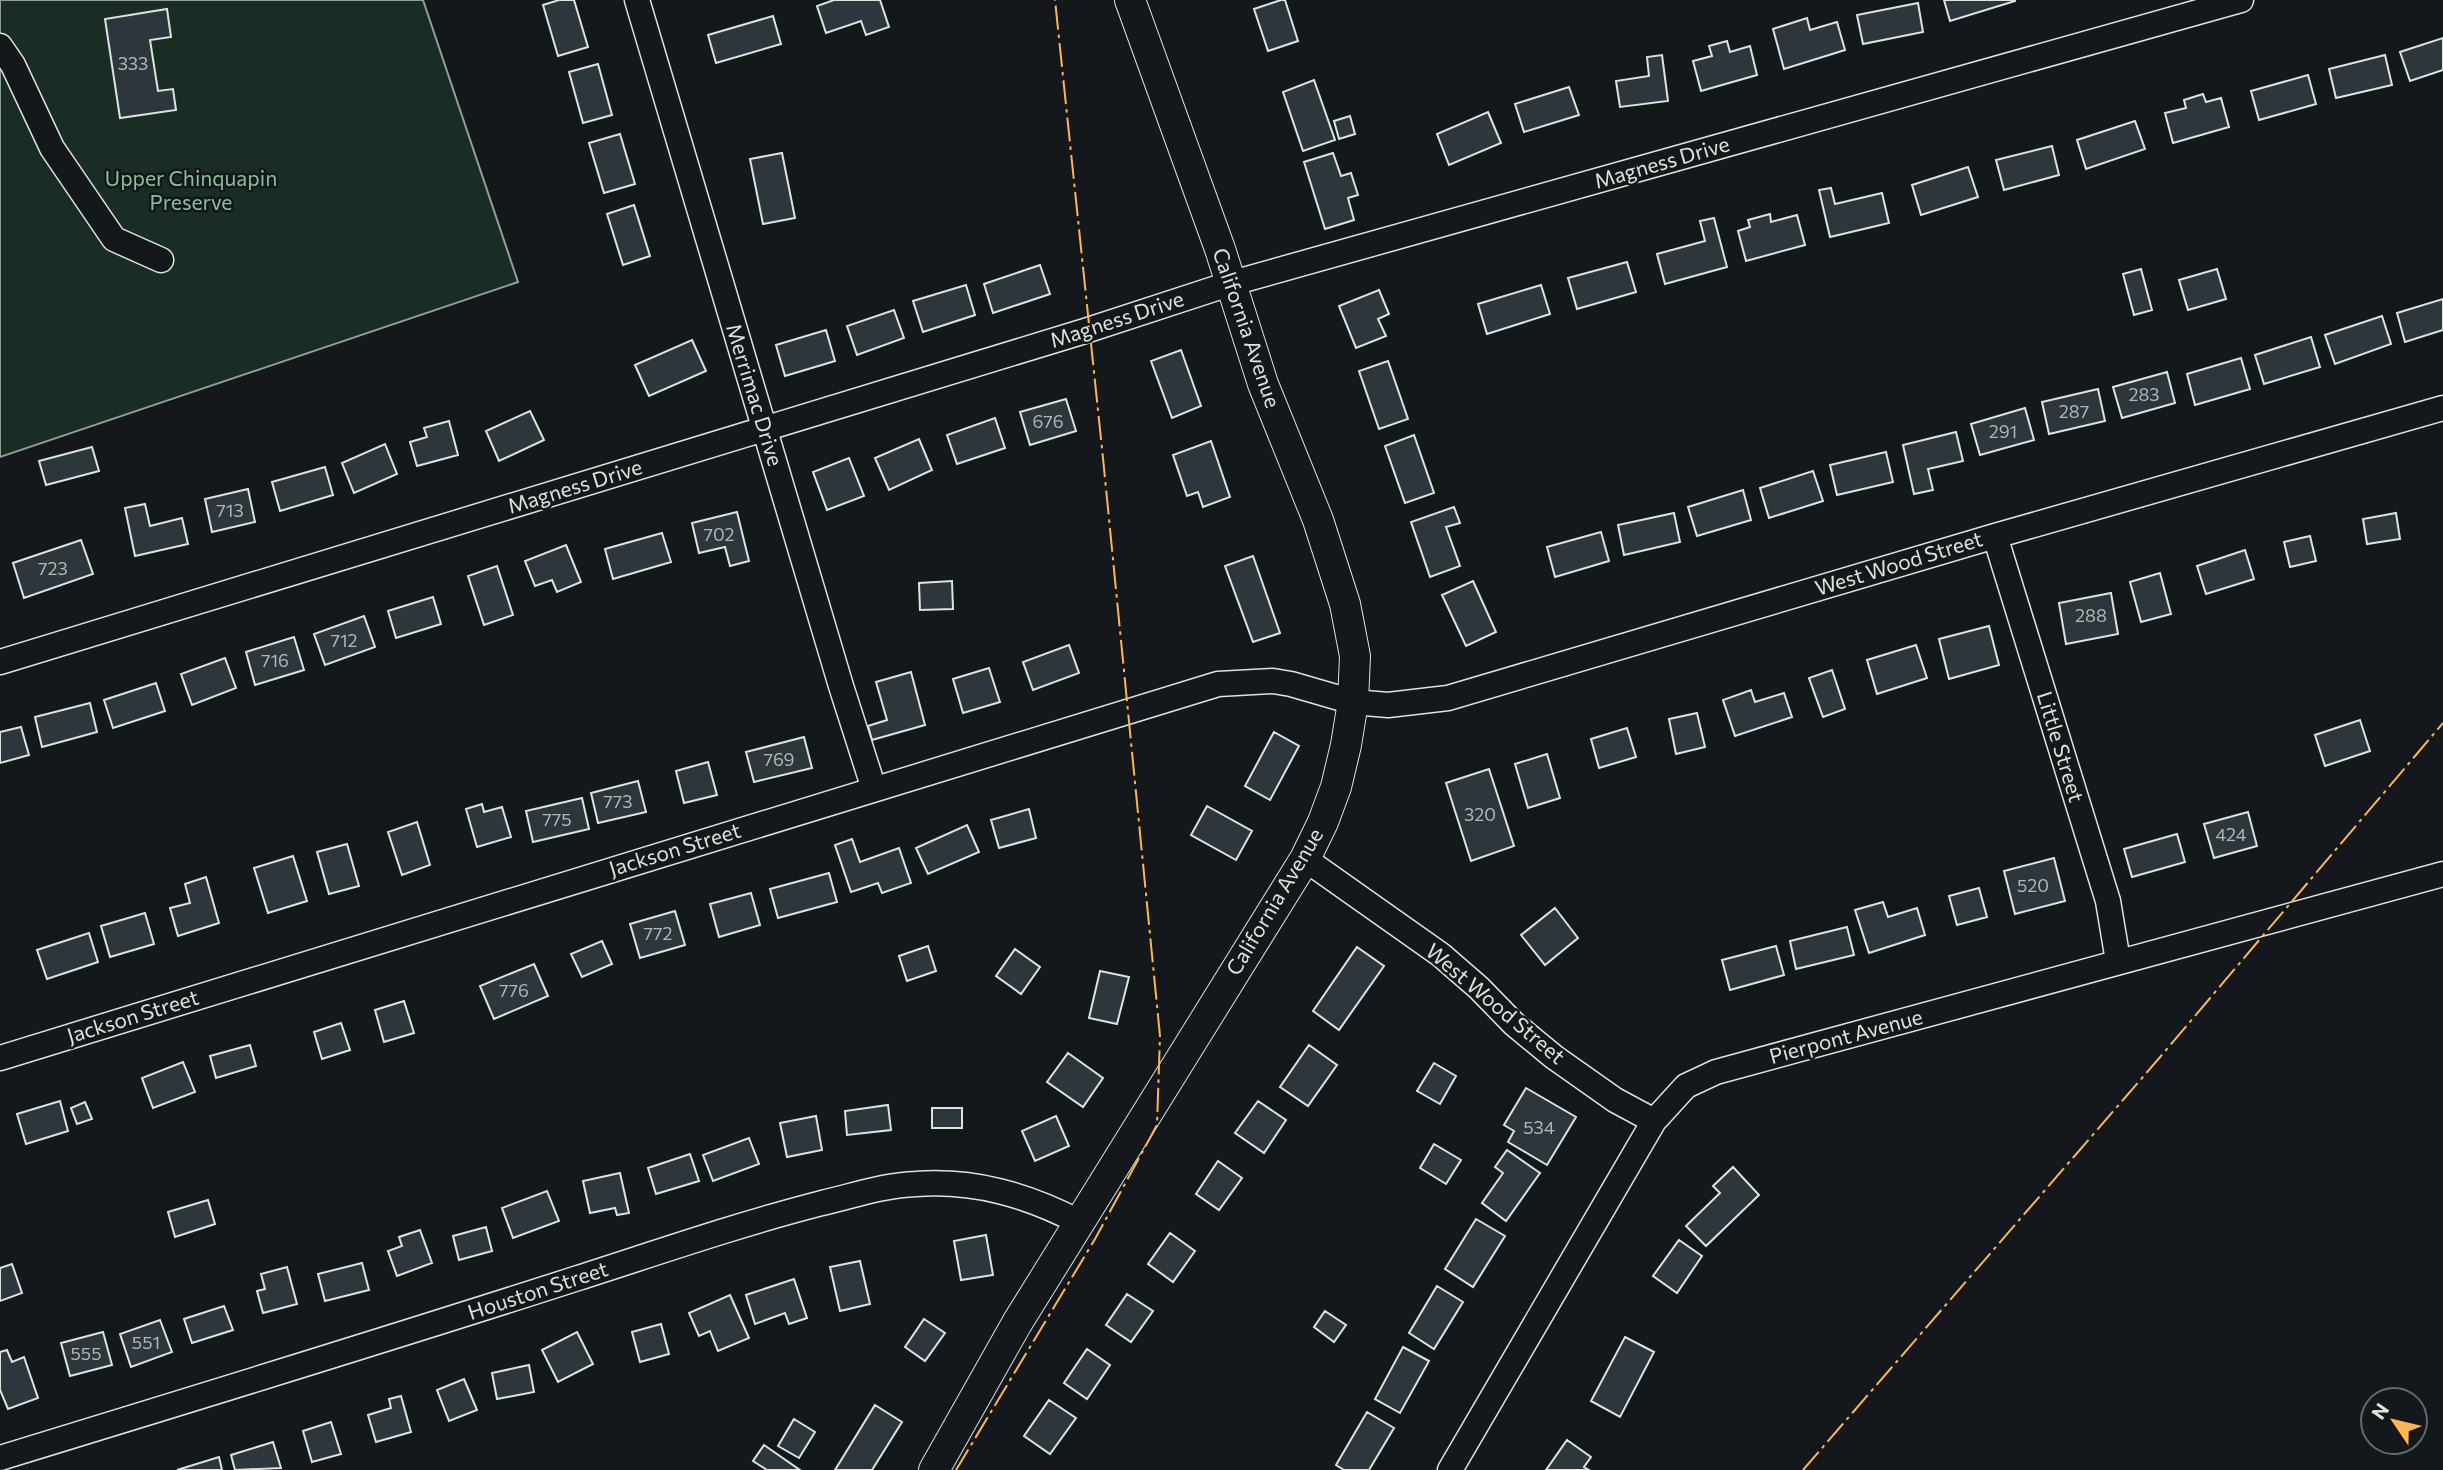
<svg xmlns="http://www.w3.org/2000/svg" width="2443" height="1470" viewBox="0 0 2443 1470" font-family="Commissioner,sans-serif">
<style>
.green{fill:#1a2d24;stroke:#939e99;stroke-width:2}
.building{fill:#2c363c;stroke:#d8e6dc;stroke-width:2}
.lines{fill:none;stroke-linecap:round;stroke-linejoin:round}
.minor-casing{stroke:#d8e6dc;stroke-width:27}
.major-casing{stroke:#d8e6dc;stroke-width:32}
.minor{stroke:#14181c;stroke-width:24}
.major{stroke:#14181c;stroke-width:30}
.power{stroke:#ffb74d;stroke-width:2;stroke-dasharray:24 5 3.5 5;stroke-linecap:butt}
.labels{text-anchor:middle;stroke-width:5;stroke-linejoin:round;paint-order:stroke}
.number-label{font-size:18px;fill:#adbab4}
.street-label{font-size:21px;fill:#d8e6dc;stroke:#14181c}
.park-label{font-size:21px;fill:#8ac095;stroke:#14181c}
</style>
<rect width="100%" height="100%" fill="#14181c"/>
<path class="green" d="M0,0H423L518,282L0,457Z"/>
<path class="building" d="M559,0H574L588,47L558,56L543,5Z
M834,0H880L889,27L866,35L861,21L826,33L817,6Z
M1281,0H1285L1298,41L1268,51L1254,9Z
M1944,0H2015V1L1950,21Z
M1918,3L1923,32L1863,44L1857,15Z
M167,9L171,37L150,40L158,91L173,89L176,110L120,118L105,19Z
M773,16L781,44L716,63L708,35Z
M1807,18L1810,30L1837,22L1845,50L1784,69L1773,29Z
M2443,38V70L2410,81L2400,52Z
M1727,41L1730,52L1750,46L1757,75L1701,91L1693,61L1712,56L1709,46Z
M1662,55L1668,101L1620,107L1616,81L1649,76L1647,57Z
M2385,55L2392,85L2336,98L2329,69Z
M598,64L612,115L583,123L569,72Z
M2308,75L2316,104L2259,120L2251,91Z
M1314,80L1335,140L1303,151L1283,92Z
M1569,87L1579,115L1524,132L1515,104Z
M2203,94L2206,102L2221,98L2229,127L2173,143L2165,113L2186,108L2184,100Z
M1488,112L1501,143L1449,165L1437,134Z
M1350,116L1355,134L1339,139L1334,121Z
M2135,121L2145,149L2086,169L2077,140Z
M620,134L635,184L604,193L589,143Z
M2052,146L2059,175L2004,190L1996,160Z
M782,153L795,218L763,224L750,159Z
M1333,153L1341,176L1351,173L1358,195L1348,198L1354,220L1325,229L1304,162Z
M1968,167L1978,197L1921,215L1912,185Z
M1831,188L1835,204L1882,193L1889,223L1830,237L1819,190Z
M634,205L650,256L623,265L607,214Z
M1770,214L1771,222L1797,215L1805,245L1746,261L1738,231L1750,227L1748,220Z
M1714,218L1727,267L1665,284L1657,254L1705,241L1700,221Z
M1627,262L1636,292L1577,309L1568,278Z
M1040,265L1050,294L993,313L984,284Z
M2141,269L2152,310L2134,315L2123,274Z
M2217,269L2226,299L2188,310L2179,280Z
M966,285L975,315L923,332L913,301Z
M1541,285L1550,314L1487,334L1478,304Z
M1379,290L1389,314L1378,319L1386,336L1356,348L1339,306Z
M2443,299V330L2405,342L2397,313Z
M894,310L904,338L857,355L847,326Z
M2382,316L2391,344L2335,364L2325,335Z
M826,330L835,361L785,376L776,345Z
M2311,337L2320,367L2264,384L2255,355Z
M692,340L706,371L649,396L635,365Z
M1181,350L1201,406L1172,418L1151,361Z
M2241,358L2250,389L2195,405L2187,374Z
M1388,361L1408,419L1379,429L1359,371Z
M2167,372L2175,403L2122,418L2113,387Z
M2098,389L2105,421L2049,434L2042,402Z
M1066,399L1076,431L1030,445L1020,412Z
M2025,408L2034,440L1980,455L1971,424Z
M530,411L544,440L499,461L486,431Z
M995,418L1005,448L957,464L947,435Z
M449,421L458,455L417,466L410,442L427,437L424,428Z
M1956,432L1963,461L1928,469L1933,490L1914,494L1903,445Z
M1414,435L1434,493L1405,503L1385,446Z
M919,439L932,470L889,490L875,458Z
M1211,441L1230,497L1203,507L1198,492L1187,496L1173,455Z
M385,444L397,474L354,493L342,463Z
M92,447L99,471L46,485L39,461Z
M1886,452L1893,482L1837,495L1830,465Z
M849,458L864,496L827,510L813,472Z
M325,467L333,495L280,511L272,482Z
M1813,471L1823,501L1769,518L1760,488Z
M248,489L255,522L212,532L205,499Z
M1743,490L1751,520L1697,536L1688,507Z
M145,504L150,526L182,518L188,544L135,556L125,508Z
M1454,507L1460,523L1446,527L1460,566L1430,577L1411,522Z
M737,512L749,561L730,566L725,547L699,553L692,523Z
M1674,513L1680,542L1624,555L1618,525Z
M2396,513L2400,539L2367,544L2363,519Z
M1601,532L1609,561L1555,577L1547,547Z
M662,533L671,562L613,579L605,549Z
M2310,536L2316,561L2290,567L2284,542Z
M81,540L93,574L24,598L13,563Z
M566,545L581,582L557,592L552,580L535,586L525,561Z
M2245,550L2254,579L2206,594L2197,566Z
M1253,556L1280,633L1253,642L1225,566Z
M497,566L513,615L484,625L468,576Z
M2160,573L2171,614L2141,622L2130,582Z
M952,581L953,609L920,610L919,583Z
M1473,581L1496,632L1466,646L1442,595Z
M2111,593L2118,634L2066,644L2059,603Z
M433,597L441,624L396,638L388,611Z
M364,616L375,647L325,665L314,634Z
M1989,626L1999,665L1949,679L1939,639Z
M294,637L304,670L255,685L246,652Z
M1069,645L1079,673L1033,690L1023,662Z
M1916,645L1927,678L1877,694L1867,660Z
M225,658L236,688L192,705L181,674Z
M989,668L1000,702L963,713L953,679Z
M1832,670L1845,709L1823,717L1809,678Z
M911,672L925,725L872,740L868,726L887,720L876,682Z
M156,683L165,711L113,728L104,700Z
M1751,690L1755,702L1784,693L1792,717L1735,736L1723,700Z
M90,703L97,732L42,747L35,717Z
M1697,713L1705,747L1676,754L1669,719Z
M2360,720L2370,751L2325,766L2315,735Z
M21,727L29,755L0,763V732Z
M1627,728L1636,757L1599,768L1591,739Z
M1274,732L1299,746L1270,800L1245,786Z
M804,737L812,768L754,782L746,752Z
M1547,754L1560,798L1528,808L1515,764Z
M708,762L717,795L684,803L676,771Z
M1489,769L1514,846L1471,861L1446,783Z
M638,781L646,812L598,823L591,793Z
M582,798L589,829L533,842L526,811Z
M482,804L484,812L502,807L511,837L477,847L466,809Z
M1207,806L1252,831L1236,860L1191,835Z
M1029,809L1036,838L999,848L991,820Z
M2248,812L2257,846L2214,858L2204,824Z
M417,822L430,865L402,875L388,832Z
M967,825L979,852L928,874L916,848Z
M2177,834L2185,862L2132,877L2124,849Z
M852,839L860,862L899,848L911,883L882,893L878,883L851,892L835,845Z
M347,844L359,886L329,894L317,852Z
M293,856L307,901L268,913L254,868Z
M2054,858L2065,901L2015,914L2004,871Z
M829,873L837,902L778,918L770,889Z
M206,877L219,923L178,936L170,908L190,903L185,884Z
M1979,888L1987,917L1957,925L1949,896Z
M751,893L760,925L719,937L710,904Z
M1883,902L1888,917L1917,908L1925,935L1869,953L1855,910Z
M1555,908L1578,938L1545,965L1521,935Z
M675,911L685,945L640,958L630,924Z
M145,913L154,944L110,957L101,926Z
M1847,927L1854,955L1796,969L1790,941Z
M89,933L98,962L47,979L37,950Z
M602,941L612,964L582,977L571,954Z
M928,946L936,971L907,981L899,956Z
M1776,946L1784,975L1730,990L1722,960Z
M1357,947L1384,966L1339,1030L1313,1011Z
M1015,949L1040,967L1021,994L996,976Z
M534,964L548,996L494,1019L480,986Z
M1100,971L1129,977L1117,1024L1089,1018Z
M404,1001L414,1033L384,1042L375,1010Z
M341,1023L350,1050L322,1059L314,1032Z
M250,1045L256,1066L216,1078L210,1056Z
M1309,1045L1337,1065L1308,1106L1280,1087Z
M1068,1053L1103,1078L1083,1107L1047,1082Z
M183,1062L195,1092L153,1108L142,1078Z
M1434,1063L1456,1076L1440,1104L1417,1091Z
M1526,1088L1576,1117L1547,1165L1508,1142L1514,1131L1504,1125Z
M60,1101L68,1131L26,1144L17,1114Z
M1258,1101L1286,1120L1264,1153L1235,1133Z
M85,1102L92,1119L77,1124L71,1108Z
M888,1105L891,1130L847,1135L845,1111Z
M932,1108H962V1128H932Z
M816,1116L822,1150L787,1157L780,1123Z
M1056,1116L1069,1146L1035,1161L1022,1131Z
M749,1138L759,1164L713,1181L703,1155Z
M1434,1144L1461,1160L1446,1184L1420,1168Z
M1507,1150L1540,1173L1506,1221L1482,1203L1503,1173L1495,1167Z
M690,1154L699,1181L656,1194L648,1168Z
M1218,1161L1242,1178L1219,1210L1196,1194Z
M1733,1167L1759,1195L1706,1246L1686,1226L1720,1193L1713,1186Z
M620,1173L629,1213L617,1215L615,1208L590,1213L583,1181Z
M547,1191L559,1221L513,1238L502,1208Z
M208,1200L215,1224L175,1237L168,1212Z
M1476,1219L1505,1236L1473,1287L1445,1269Z
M486,1227L492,1251L459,1260L453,1236Z
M420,1230L432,1263L397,1276L388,1251L402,1246L399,1237Z
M1170,1233L1195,1251L1173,1282L1148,1264Z
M986,1235L993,1275L961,1280L954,1241Z
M1679,1240L1702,1256L1677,1293L1653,1276Z
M860,1261L870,1304L840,1311L830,1267Z
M362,1263L369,1290L325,1301L318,1274Z
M12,1264L22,1293L0,1301V1268Z
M287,1267L297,1304L263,1313L257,1291L265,1289L261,1274Z
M794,1279L807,1318L789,1324L785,1313L755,1324L746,1295Z
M1437,1286L1463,1302L1434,1349L1409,1333Z
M1127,1294L1153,1311L1131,1342L1106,1325Z
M730,1295L749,1338L718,1351L710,1331L699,1336L689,1313Z
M224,1306L233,1330L192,1343L184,1319Z
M1325,1311L1346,1325L1334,1342L1314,1327Z
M924,1319L945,1333L925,1361L905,1347Z
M160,1320L172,1352L131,1367L120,1334Z
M661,1324L669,1354L640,1362L632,1332Z
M103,1332L112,1365L70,1376L61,1343Z
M577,1332L593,1364L558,1382L542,1350Z
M1625,1337L1654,1352L1620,1417L1591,1401Z
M1403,1347L1429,1361L1400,1413L1375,1399Z
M1087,1349L1110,1365L1087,1399L1064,1383Z
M7,1350L12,1362L24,1357L38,1398L8,1409L0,1390V1352Z
M529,1365L534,1392L497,1399L492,1373Z
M464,1379L477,1410L449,1421L437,1390Z
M401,1396L411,1432L376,1442L368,1415L391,1408L389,1399Z
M1049,1400L1076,1418L1050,1454L1024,1436Z
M875,1405L902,1422L872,1470H835Z
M1367,1412L1394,1428L1369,1470H1344L1336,1465Z
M794,1419L815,1432L799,1458L778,1446Z
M331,1422L341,1454L312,1462L303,1431Z
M1567,1440L1591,1457L1584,1467L1589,1470H1546Z
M273,1442L281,1468L235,1470L231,1455Z
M764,1445L800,1470H767L753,1461Z
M219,1457L222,1470H177Z"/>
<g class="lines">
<g class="minor-casing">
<path id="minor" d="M637,0L841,686L874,789
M0,46L13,65L52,148L114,239L161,260
M1995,536L2108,901L2118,961
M0,662L1085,331L1229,284L2241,0
M1305,859L1441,955L1479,988L1514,1024L1554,1057L1615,1100L1654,1121
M0,1058L1218,684L1273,681L1291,684L1353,702L1388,705L1448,698L1995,536L2443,408
M0,1458C193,1399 386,1340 578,1278C659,1252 740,1224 822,1203C853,1196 884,1185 916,1184C975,1180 1027,1195 1079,1222
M1450,1470L1654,1121L1686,1086L1716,1072L2443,874"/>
</g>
<g class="major-casing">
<path id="major" d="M934,1470L1017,1323L1305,859L1323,822L1336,787L1346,745L1353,702L1355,656L1345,604L1318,520L1263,384L1220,249L1130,0"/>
</g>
<use href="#minor" class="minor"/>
<use href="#major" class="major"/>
<path class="power" d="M956,1470L1095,1239L1157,1125L1160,1036L1103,458L1055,0
M1803,1470L2161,1056L2443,723"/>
</g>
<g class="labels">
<g class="number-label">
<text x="133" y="70">333</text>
<text x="2144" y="401">283</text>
<text x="2074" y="418">287</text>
<text x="1048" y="428">676</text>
<text x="2003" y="438">291</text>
<text x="230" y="517">713</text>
<text x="719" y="541">702</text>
<text x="53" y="575">723</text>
<text x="2091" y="622">288</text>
<text x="344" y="647">712</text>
<text x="275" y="667">716</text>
<text x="779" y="766">769</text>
<text x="618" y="808">773</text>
<text x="1480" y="821">320</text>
<text x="557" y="826">775</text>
<text x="2231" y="841">424</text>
<text x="2033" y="892">520</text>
<text x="658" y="940">772</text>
<text x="514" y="997">776</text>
<text x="1539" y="1134">534</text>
<text x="146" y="1349">551</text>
<text x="86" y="1360">555</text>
</g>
<g class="street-label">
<text transform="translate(1662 163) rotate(-16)" y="7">Magness Drive</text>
<text transform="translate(1117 320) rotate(-18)" y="7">Magness Drive</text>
<text transform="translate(1246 328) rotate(71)" y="7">California Avenue</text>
<text transform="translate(754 395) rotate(73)" y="7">Merrimac Drive</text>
<text transform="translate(575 487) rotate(-17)" y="7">Magness Drive</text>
<text transform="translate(1899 564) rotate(-17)" y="7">West Wood Street</text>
<text transform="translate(2060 747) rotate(73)" y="7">Little Street</text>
<text transform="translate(675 850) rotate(-17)" y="7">Jackson Street</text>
<text transform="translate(1275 902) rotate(-59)" y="7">California Avenue</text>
<text transform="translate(1495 1004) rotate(40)" y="7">West Wood Street</text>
<text transform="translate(133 1017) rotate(-17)" y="7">Jackson Street</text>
<text transform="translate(1846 1037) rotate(-15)" y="7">Pierpont Avenue</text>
<text transform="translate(538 1291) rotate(-18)" y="7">Houston Street</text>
</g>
<g class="park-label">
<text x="191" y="186">Upper Chinquapin<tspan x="191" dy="24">Preserve</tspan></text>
</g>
</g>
<g transform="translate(2394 1421) rotate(305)"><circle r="33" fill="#14181c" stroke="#626a69" stroke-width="2"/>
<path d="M0-5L12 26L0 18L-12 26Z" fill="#ffb74d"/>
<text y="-10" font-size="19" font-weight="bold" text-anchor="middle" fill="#d8e6dc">N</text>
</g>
</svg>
